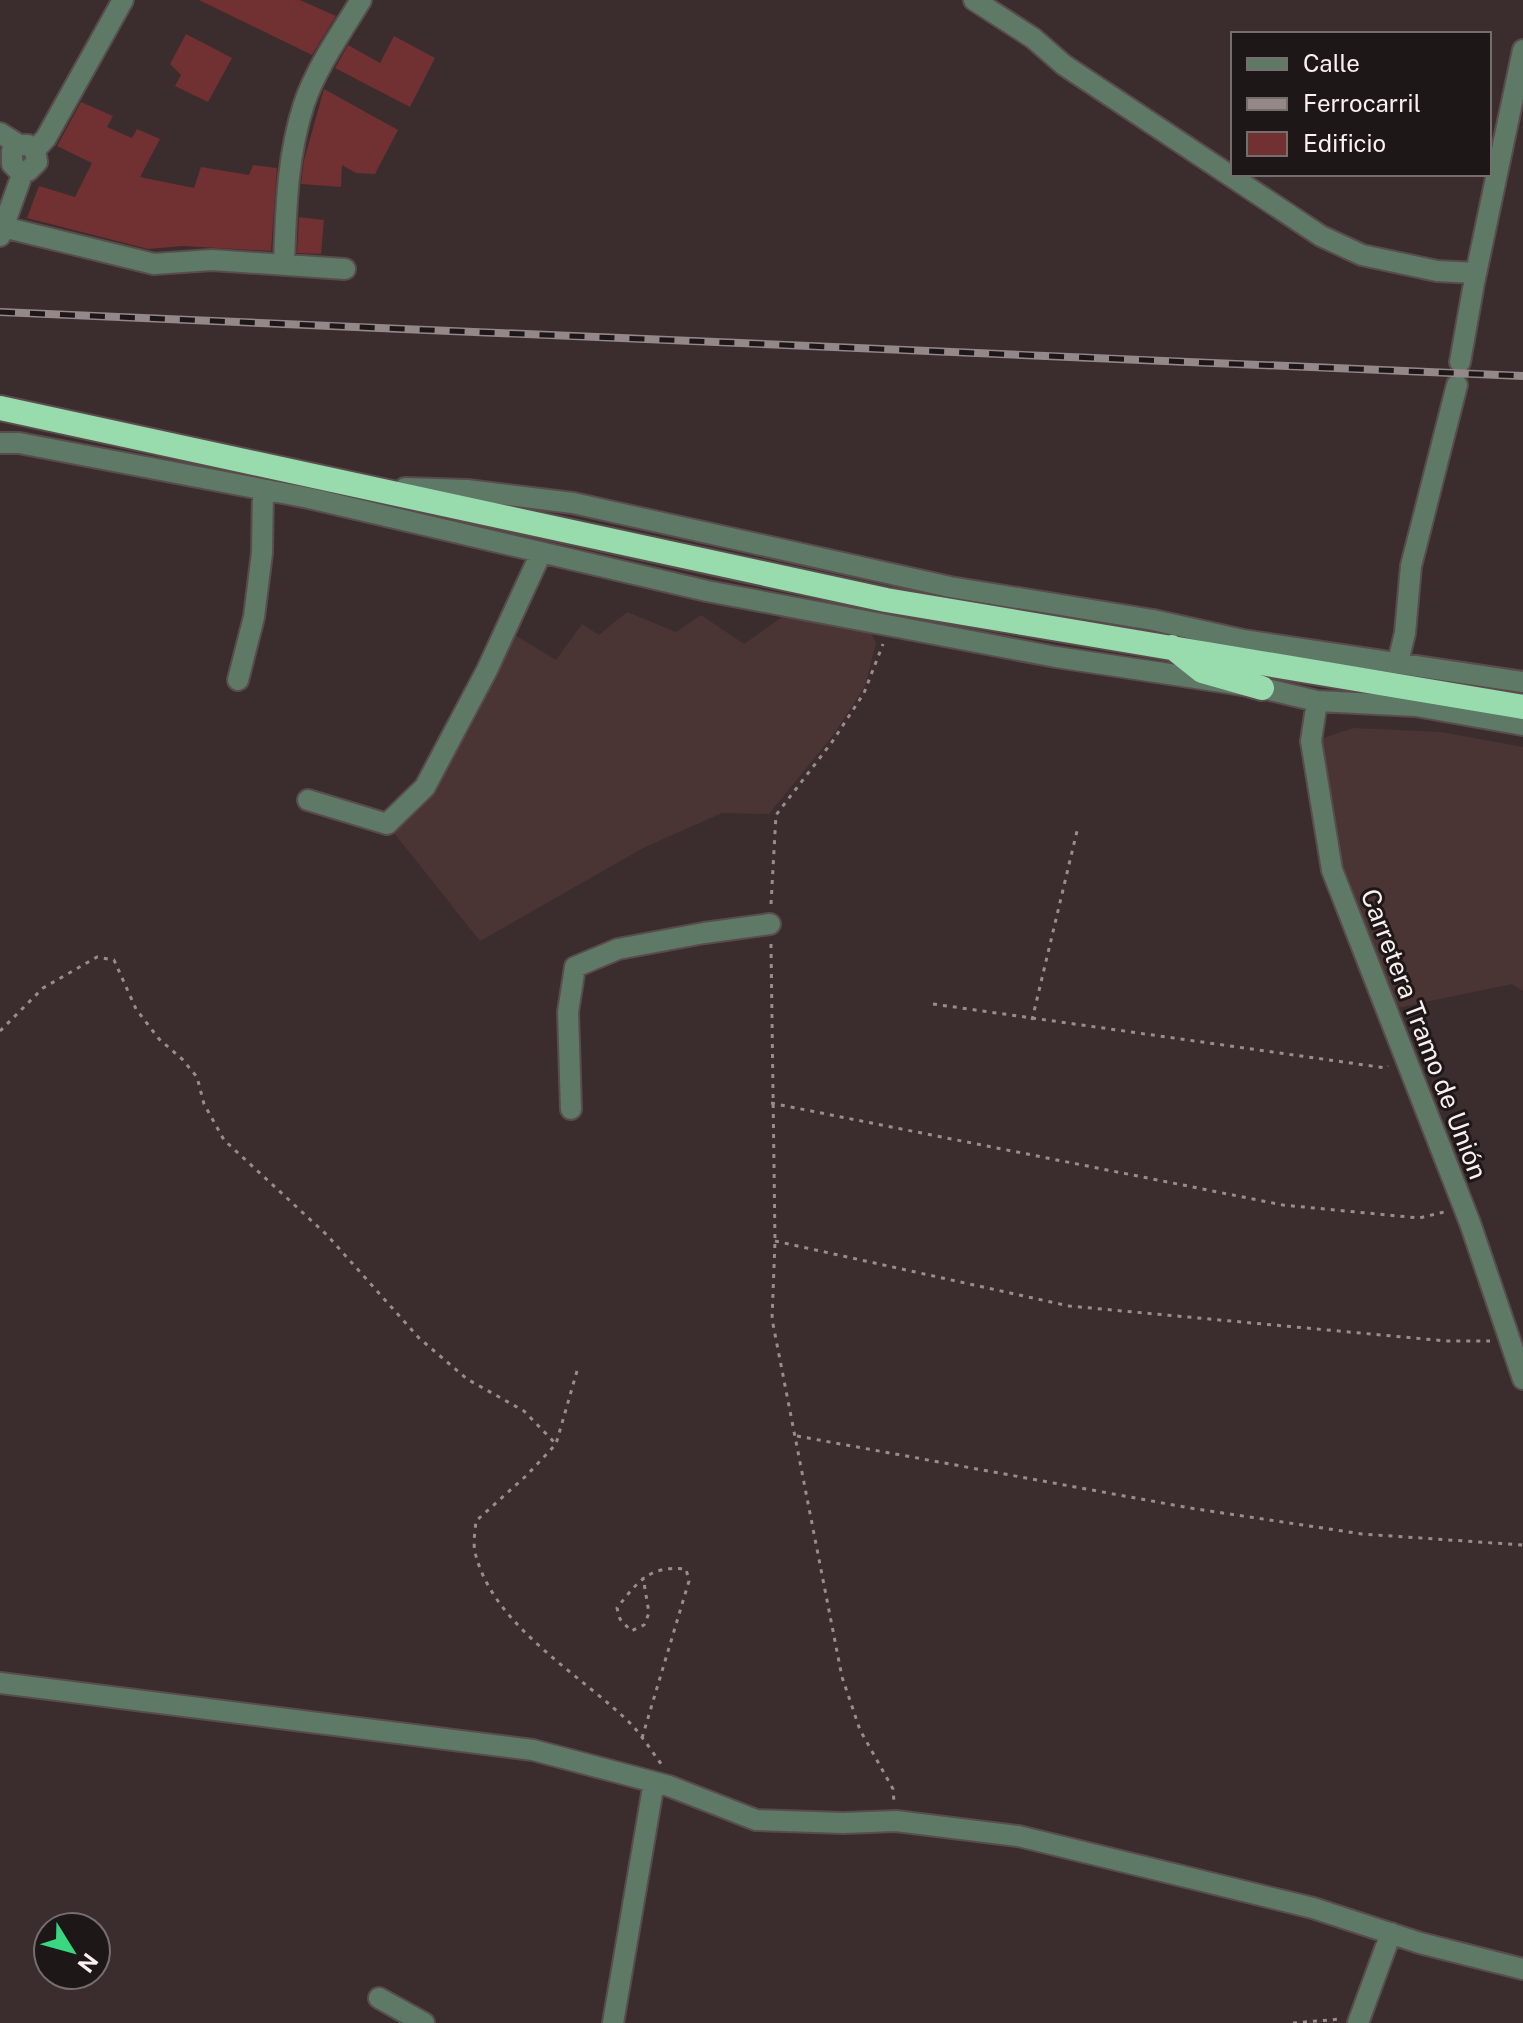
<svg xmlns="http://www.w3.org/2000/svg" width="1523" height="2023" viewBox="0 0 1523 2023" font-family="'Public Sans',sans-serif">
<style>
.built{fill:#4a3534}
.building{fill:#713032}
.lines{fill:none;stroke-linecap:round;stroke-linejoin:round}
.minor-casing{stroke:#594c4c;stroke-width:24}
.highway-casing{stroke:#594c4c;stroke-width:28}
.path{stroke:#988c8c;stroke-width:3;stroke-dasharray:4 6;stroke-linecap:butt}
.minor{stroke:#5e7966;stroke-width:20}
.highway{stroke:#98dbad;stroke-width:24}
.rail-casing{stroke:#948988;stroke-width:8}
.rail{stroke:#1e1717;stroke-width:5;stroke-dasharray:15;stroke-linecap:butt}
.labels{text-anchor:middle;stroke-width:6;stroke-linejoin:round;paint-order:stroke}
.street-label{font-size:26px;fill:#f9f0ef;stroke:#1e1717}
</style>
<rect width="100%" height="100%" fill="#3b2d2d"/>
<path class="built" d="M791,611L870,630L876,643L865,686L834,734L769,814L722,813L645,847L480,941L387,824L425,787L508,631L556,660L582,624L599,635L627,612L676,632L701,615L744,644Z
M1353,728L1441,732L1523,747V991L1512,984L1387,1010L1332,870L1311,742Z"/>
<path class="building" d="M199,0H300L336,16L312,55Z
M186,34L232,58L208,102L175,86L181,75L170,64Z
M394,36L435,58L410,107L335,68L348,45L380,63Z
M324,89L398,130L375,174L356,173L342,165L341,187L301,184L304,160Z
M81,102L113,116L107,127L132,138L137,129L160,139L140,177L194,188L201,167L249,175L253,165L277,168L271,251L183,246L148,249L27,218L39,186L75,197L92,163L57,146Z
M299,217L324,220L321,254L297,253Z"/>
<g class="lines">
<g class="minor-casing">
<path id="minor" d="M974,0L1033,38L1064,65L1321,236L1362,255L1437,271L1476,273
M0,133L19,145H28L35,150L37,162L28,171H19L12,164V151L19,145
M35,150L46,138L123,0
M3,227L154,264L212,260L345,269
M0,236L23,172
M284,264C286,210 287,156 304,104C316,68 341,33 361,0
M1460,362L1474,283L1523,50
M0,443H19L309,498L707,591L1056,657L1262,688L1317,701L1416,706L1523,725
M405,488L467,490L573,503L950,587L1153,620L1243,640L1523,682
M1398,662L1405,633L1411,566L1457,385
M238,680L254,617L262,553L263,490
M1317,701L1311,741L1332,870L1470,1223L1523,1379
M308,800L387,824L425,787L487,670L541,553
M571,1109L568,1012L575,967L618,949L704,933L770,924
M0,1683L533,1750L669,1786L756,1820L843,1823L896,1821L1018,1836L1313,1908L1420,1943L1523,1969
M379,1998L424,2023
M613,2023L654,1782
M1358,2023L1391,1933"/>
</g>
<g class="highway-casing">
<path id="highway" d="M0,408L886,600L1523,707
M1172,647L1202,671L1262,688"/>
</g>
<path class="path" d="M771,904L776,815L832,742L864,693L883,644
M771,944L775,1241L772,1319L842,1677L860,1730L893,1789L894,1802
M933,1004L1386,1068L1388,1066
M1032,1020L1077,831
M0,1031L43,988L97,957L114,960L136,1009L159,1039L182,1059L197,1077L204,1104L224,1140L327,1235L419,1338L467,1379L524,1411L556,1444
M771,1103L1283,1205L1419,1218L1444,1212
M775,1241L1069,1306L1446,1341H1490
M577,1371L556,1444L527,1475L476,1521C475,1531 473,1543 475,1552C492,1626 582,1675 632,1725C643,1737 652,1752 662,1765
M797,1436L1190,1508L1362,1534L1523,1545
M642,1738L689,1581L686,1569C650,1565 638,1581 617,1608L620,1619L631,1631L644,1625L649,1613L643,1577
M1293,2023L1341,2019"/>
<use href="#minor" class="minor"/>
<use href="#highway" class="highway"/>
<g class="rail-casing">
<path id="rail" d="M0,312L1523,376"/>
</g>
<use href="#rail" class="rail"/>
</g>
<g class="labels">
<g class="street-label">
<text transform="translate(1424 1034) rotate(69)" y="9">Carretera Tramo de Unión</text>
</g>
</g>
<rect x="1231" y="32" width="260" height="144" fill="#1e1717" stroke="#766e6d" stroke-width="2"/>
<rect x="1247" y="58" width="40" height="12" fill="#5e7966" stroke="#766e6d" stroke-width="2"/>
<text x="1303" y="72" font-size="24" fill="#f9f0ef">Calle</text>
<rect x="1247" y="98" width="40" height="12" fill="#948988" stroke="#766e6d" stroke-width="2"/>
<text x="1303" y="112" font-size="24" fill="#f9f0ef">Ferrocarril</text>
<rect x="1247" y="132" width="40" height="24" fill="#713032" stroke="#766e6d" stroke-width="2"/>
<text x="1303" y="152" font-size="24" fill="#f9f0ef">Edificio</text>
<g transform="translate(72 1951) rotate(127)"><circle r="38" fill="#1e1717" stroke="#766e6d" stroke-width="2"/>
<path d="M0-6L14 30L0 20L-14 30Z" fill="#37d880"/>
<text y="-12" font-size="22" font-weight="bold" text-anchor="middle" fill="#f9f0ef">N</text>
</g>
</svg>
